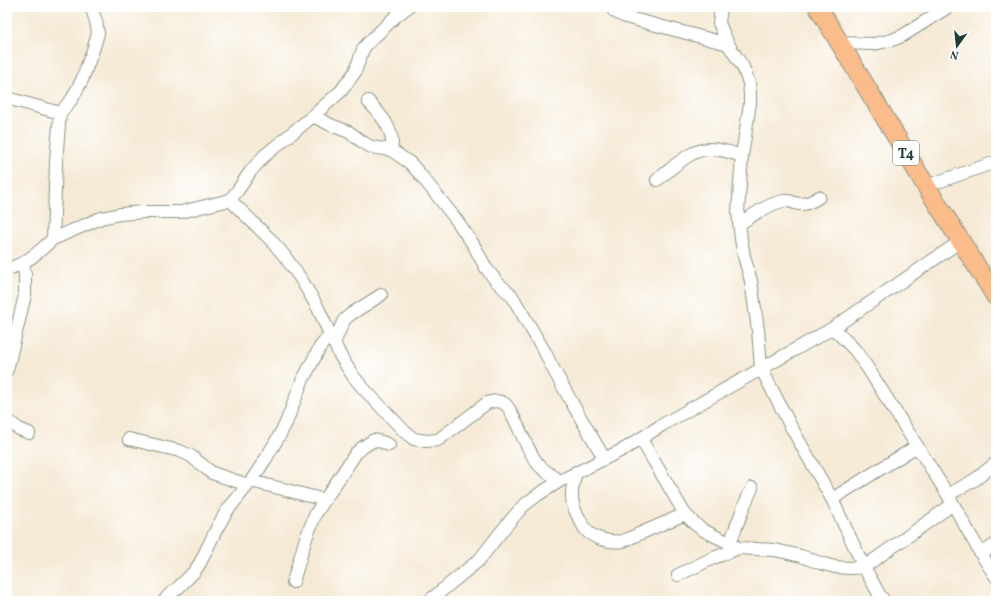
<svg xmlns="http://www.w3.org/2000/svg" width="1003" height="608" viewBox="0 0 1003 608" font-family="Vollkorn,serif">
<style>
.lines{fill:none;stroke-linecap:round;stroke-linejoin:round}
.minor-casing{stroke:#8a9485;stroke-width:14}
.highway-casing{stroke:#8a9485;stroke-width:20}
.minor{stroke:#fff;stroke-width:12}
.highway{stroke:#f9bc8a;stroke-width:18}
.labels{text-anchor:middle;stroke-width:3;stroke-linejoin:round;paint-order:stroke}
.shield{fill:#fff;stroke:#627771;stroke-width:1}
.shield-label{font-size:14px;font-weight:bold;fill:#1f3d34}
</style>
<rect width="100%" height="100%" fill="#fff"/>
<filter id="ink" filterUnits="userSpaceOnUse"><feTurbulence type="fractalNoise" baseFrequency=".025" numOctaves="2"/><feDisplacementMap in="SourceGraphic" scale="8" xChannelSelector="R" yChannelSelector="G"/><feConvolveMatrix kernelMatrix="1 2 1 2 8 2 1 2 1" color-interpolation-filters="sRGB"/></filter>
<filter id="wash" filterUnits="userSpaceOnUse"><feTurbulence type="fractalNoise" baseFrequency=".012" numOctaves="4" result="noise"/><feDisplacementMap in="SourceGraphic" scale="16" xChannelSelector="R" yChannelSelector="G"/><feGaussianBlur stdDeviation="0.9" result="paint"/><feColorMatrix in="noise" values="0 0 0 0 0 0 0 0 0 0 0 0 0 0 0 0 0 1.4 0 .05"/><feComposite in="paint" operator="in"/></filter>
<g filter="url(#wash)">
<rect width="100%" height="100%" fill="#f6ead6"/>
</g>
<g filter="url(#ink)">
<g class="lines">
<g class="minor-casing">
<path id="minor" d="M721,7L719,23L728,44L743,67L749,83L750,94V103L742,156L738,212L741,239L744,256L751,281L758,330L761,368L790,425L832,499L864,567L879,594L884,601
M614,11L623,16L633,19L728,44
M840,43L874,44L892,40L902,36L948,7
M7,98L60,113
M368,101C378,112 390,124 392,140C392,143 392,147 391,150
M313,116L331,125L349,132L364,143L371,147L391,150L410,163L419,173L455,218L473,244L486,268L497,282L512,296L546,354L550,363L572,403L604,458
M657,180C673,168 691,148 711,149C722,149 732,153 742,156
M926,186L996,162
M230,200L270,239L283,254L301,279L318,308L334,343L341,357L353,376L364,389L405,432L414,439L426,441L438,440L487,403C493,401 500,400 505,404C509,407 512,414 515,420C521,432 529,453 538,464C544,471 552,476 560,481
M739,224C752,216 768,204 783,201C788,200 791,201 795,203C804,206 811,202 819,197
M53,239L101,218L120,214L144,212H181L230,200L238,190L250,172L264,156L313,116L341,91L355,72L363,49L368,43L396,16L408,7
M7,269C25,265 40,251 53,239L56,162L60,113L72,99L82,80L94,47L98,33L96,21L91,7
M833,328L855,350L867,367L948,495L981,554L996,577
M334,343L344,320L351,314L381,295
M7,370L25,295V275L23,263
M7,420L19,429L29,433
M129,439L180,451L191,456L207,469L212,473L248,485
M641,439L685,514L696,525L705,531L739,548L775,550L801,556L820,563L835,567L850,568L864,567L911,534L953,504
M576,472C574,481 571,489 572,497C572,505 575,511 579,518C581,521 583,526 585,529C593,539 611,543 623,541L685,514
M251,481L325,500
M948,495L976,479L996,463
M832,499L917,446
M730,543L744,506L752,488
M981,554L996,544
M678,575L711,559L739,548
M293,582L306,538L316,513L356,453L363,447L374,440L382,442L389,445
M164,601L170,594L178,588L194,572L200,563L216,530L226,512L251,481L265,460L278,438L286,423L302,381L307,372L320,347L330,335
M429,601L479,560L505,527L523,506L539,494L560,481L626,448L662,425L833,328L961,241"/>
</g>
<g class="highway-casing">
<path id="highway" d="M818,7L926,186L996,297"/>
</g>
<use href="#minor" class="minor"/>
<use href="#highway" class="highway"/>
</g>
</g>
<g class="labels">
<rect class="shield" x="893" y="141" width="26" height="24" rx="3"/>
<g class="shield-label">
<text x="906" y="158">T4</text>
</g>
</g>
<rect width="1003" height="608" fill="none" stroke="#fff" stroke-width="24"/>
<g transform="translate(957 46) rotate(195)" stroke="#ffffff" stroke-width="3" paint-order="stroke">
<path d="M0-3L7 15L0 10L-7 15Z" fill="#1f3d34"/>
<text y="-6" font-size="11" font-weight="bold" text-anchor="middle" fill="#1f3d34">N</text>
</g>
</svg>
